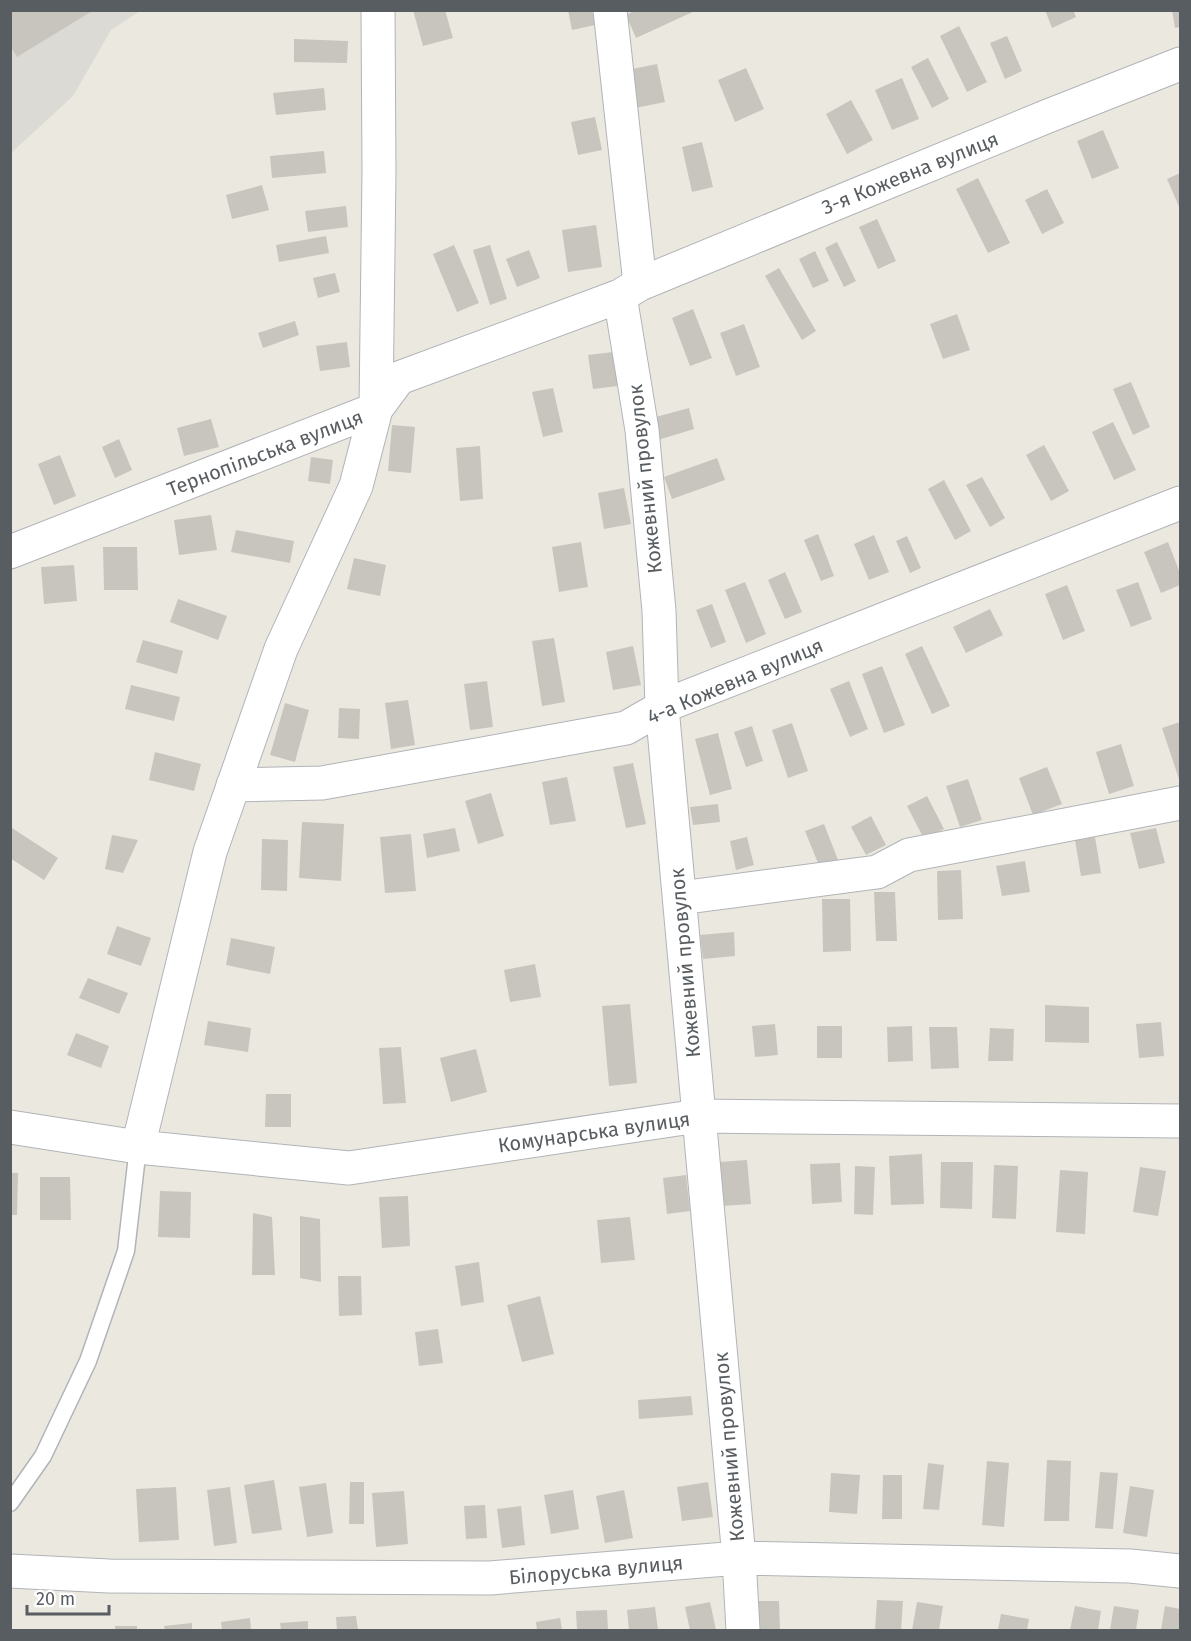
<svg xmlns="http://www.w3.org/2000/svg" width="1191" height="1641" viewBox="0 0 1191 1641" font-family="'Fira Sans',sans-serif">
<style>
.industrial{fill:#dcdad4}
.building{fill:#c8c5bf}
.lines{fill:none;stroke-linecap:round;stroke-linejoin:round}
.service-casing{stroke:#b1b4b7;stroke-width:19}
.minor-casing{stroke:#b1b4b7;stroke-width:35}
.service{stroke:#fff;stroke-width:16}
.minor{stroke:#fff;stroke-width:33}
.labels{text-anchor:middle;stroke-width:4.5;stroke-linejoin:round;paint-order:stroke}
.street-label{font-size:20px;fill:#585d61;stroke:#fff}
</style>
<rect width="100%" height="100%" fill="#ebe8e0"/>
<path class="industrial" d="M11,11H140L111,30L73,96L11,153Z"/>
<path class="building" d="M10,10H94L17,57L10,45Z
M413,10H445L453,38L423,46Z
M568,10H592L595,25L572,30Z
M636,10H697L636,38L626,15Z
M1045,10H1073L1076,17L1052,28Z
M1172,10H1180V27L1175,28Z
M959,26L987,82L967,92L940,36Z
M1007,36L1022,71L1005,79L990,43Z
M294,39L348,41L347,63L294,62Z
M928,58L949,99L932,108L911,67Z
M657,64L665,102L635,108L627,70Z
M746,68L764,109L735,122L718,80Z
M902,78L919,119L892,130L875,90Z
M324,88L326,110L276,115L273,93Z
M851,100L873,140L847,154L826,114Z
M595,117L602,150L578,155L571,122Z
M1103,130L1119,168L1092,179L1077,141Z
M702,142L713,187L692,192L682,147Z
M324,151L326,173L272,178L270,156Z
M1180,173V209L1167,179Z
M978,178L1010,243L988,253L956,189Z
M262,185L269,210L232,219L226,195Z
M1047,189L1064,223L1042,234L1025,200Z
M346,206L348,227L308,232L305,211Z
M877,219L896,261L878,269L859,227Z
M596,225L602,267L568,272L562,230Z
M326,236L329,253L279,262L276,245Z
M837,242L856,281L844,287L825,248Z
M454,245L479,303L457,312L433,254Z
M490,245L507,299L490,305L473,250Z
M529,250L540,278L517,287L506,259Z
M815,251L829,281L813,288L799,259Z
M779,268L816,331L802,340L765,276Z
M335,273L340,292L318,298L313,278Z
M693,309L712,358L690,366L672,318Z
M957,314L970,350L943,359L930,324Z
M295,321L299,335L263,348L258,333Z
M744,324L760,367L736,376L720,333Z
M347,342L350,367L320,371L316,346Z
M613,352L618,386L593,389L588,355Z
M1131,382L1150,427L1133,435L1113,389Z
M553,388L563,432L543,437L532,392Z
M689,408L694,429L658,440L652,418Z
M211,419L219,447L184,456L177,428Z
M1113,422L1136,470L1114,480L1092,432Z
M392,425L415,427L411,473L388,471Z
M119,439L132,470L115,478L102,447Z
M1044,445L1069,491L1051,501L1026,455Z
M480,446L483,499L460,501L456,448Z
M60,455L76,496L54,505L38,464Z
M311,457L333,460L330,484L308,481Z
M717,458L725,480L672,499L664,477Z
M982,477L1005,518L990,527L966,485Z
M944,480L971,531L955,540L928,489Z
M624,488L631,524L604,529L598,493Z
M211,515L217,550L179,555L174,520Z
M236,530L294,541L290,563L231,552Z
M818,534L834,576L821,581L804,540Z
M874,535L889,572L869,580L854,544Z
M907,536L921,568L910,573L896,541Z
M581,542L588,587L559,592L552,547Z
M1168,542L1180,573V585L1161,593L1144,552Z
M103,547H137L138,590H104Z
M354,558L386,565L380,596L347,589Z
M74,565L77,601L44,604L41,567Z
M785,572L802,612L785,619L768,580Z
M745,582L766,634L746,643L725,590Z
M1138,582L1152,619L1131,627L1116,590Z
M1067,585L1085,631L1063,640L1045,594Z
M178,599L227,616L218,640L170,622Z
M712,604L726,642L711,648L696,610Z
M990,609L1003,635L966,653L953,627Z
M554,638L565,702L542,706L532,641Z
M143,640L183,651L177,674L136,662Z
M633,646L641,685L613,690L606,652Z
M922,646L950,706L932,714L905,654Z
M882,666L905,725L884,733L862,674Z
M487,681L493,727L470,730L464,684Z
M849,681L868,729L850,737L830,689Z
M131,685L180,697L174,721L125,709Z
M408,700L415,745L391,749L385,703Z
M285,703L309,710L295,762L270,755Z
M339,708L360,709L359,739L338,738Z
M1180,722V782L1162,728Z
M792,723L808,771L788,778L772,730Z
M752,726L763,761L746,767L734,732Z
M718,733L732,789L710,795L695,739Z
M1121,744L1134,786L1109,794L1096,752Z
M155,752L201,764L194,791L149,780Z
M633,763L646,824L626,828L613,767Z
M1047,767L1062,804L1033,815L1019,778Z
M567,777L576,821L550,825L542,782Z
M968,779L982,820L960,827L946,786Z
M491,793L504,836L478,844L465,801Z
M927,796L944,829L924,839L907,806Z
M718,804L720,822L693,825L690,807Z
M871,816L886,845L866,855L851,827Z
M302,822L344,824L341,881L299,878Z
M824,824L838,860L820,868L805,831Z
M12,828L58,858L44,880L10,858Z
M455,828L460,851L427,858L423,834Z
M1156,828L1165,863L1139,869L1130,833Z
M411,834L416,891L385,893L380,837Z
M112,835L138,840L123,873L105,869Z
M747,837L754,865L736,870L730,841Z
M1095,837L1101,873L1081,876L1075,840Z
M262,839L288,840L287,891L261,890Z
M1025,861L1030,892L1002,896L996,866Z
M961,870L963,919L938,920L937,871Z
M874,892H895L897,941H876Z
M822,899H850L851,951L823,952Z
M117,926L151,938L141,966L107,954Z
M734,932L735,956L703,959L700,935Z
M231,938L275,947L270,974L226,965Z
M535,964L541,997L510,1002L504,970Z
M88,978L128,993L119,1014L79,998Z
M630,1004L637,1083L609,1086L602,1006Z
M1045,1005L1089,1007V1043L1045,1042Z
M208,1021L251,1028L248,1052L204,1045Z
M1161,1022L1164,1056L1139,1058L1136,1024Z
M775,1024L778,1055L755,1057L752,1026Z
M817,1026H842V1058H817Z
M912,1026L913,1061L888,1062L887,1027Z
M929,1027H957L959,1068L931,1069Z
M990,1028L1014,1029L1013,1061H988Z
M76,1033L109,1046L101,1068L67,1055Z
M401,1047L406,1103L383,1104L379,1048Z
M476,1049L487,1092L451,1102L440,1058Z
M266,1094H291V1127H265Z
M922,1154L924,1204L891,1205L889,1156Z
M747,1160L751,1204L722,1206L719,1162Z
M941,1162H973L972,1209L940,1208Z
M840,1163L842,1202L812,1204L810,1164Z
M994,1165L1018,1166L1016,1219L992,1218Z
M855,1166L875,1167L873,1215L854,1214Z
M1140,1167L1166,1171L1158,1216L1133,1212Z
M1060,1170L1088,1172L1085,1234L1056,1232Z
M10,1173H18L17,1215H10Z
M686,1175L690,1211L667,1214L663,1178Z
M40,1177H70L71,1220H40Z
M160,1191L191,1192L190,1238L158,1237Z
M408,1196L410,1246L382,1248L379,1197Z
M253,1213L272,1217L275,1275H252Z
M300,1216L320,1219L321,1282L300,1278Z
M630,1217L635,1260L601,1263L597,1220Z
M479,1262L484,1302L461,1306L455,1266Z
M338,1276H361L362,1315L339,1316Z
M540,1296L554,1354L522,1362L507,1305Z
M438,1329L443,1363L419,1366L415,1332Z
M691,1396L693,1415L639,1419L638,1400Z
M1047,1460L1071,1461L1069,1521H1044Z
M987,1461L1009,1463L1004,1527L982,1525Z
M928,1463L944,1465L939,1510L923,1509Z
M1100,1472L1118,1473L1113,1529L1095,1528Z
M831,1473L860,1475L857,1514L829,1512Z
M883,1475H902V1519H882Z
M274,1480L282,1530L252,1534L244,1485Z
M350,1482H364V1524H349Z
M708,1482L713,1517L682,1521L677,1487Z
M326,1483L333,1533L307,1537L299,1487Z
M1130,1486L1154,1490L1147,1537L1123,1533Z
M176,1487L179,1540L139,1542L136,1489Z
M230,1487L237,1543L214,1546L207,1490Z
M573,1490L579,1529L551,1534L544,1495Z
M624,1490L633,1538L605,1543L596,1496Z
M404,1491L408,1544L376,1547L372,1493Z
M485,1505L487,1538L466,1539L464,1506Z
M521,1506L525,1545L502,1548L497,1509Z
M877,1600L903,1601L901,1630H875Z
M756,1601H779L780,1630H757Z
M710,1602L716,1630H690L685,1607Z
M917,1602L943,1606L939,1630H912Z
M1075,1606L1101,1611L1098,1630H1070Z
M1114,1606L1139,1610L1136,1630H1110Z
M1165,1606L1180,1609V1630H1161Z
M655,1607L658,1630H629L627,1610Z
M607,1610L608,1630H577L576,1611Z
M1001,1614L1029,1619L1027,1630H998Z
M356,1616L358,1630H337L336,1617Z
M250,1618L251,1630H222L221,1622Z
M560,1618L562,1630H537L536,1622Z
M308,1621V1630H281L280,1623Z
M192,1623V1630H165L164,1626Z
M115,1626H137V1630H115Z"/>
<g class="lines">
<g class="service-casing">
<path id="service" d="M10,1503L43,1456L88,1361L126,1251L138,1147"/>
</g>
<g class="minor-casing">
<path id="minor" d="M610,10L640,284
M620,296L642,430L659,611L662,707L739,1558L743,1630
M10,552L376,409L399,378L620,296L640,284L1048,116L1180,64
M233,785L322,783L626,728L666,705L1180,503
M680,898L877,872L909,855L1180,803
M10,1127L138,1147L349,1168L698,1116L1180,1121
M138,1147L210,852L281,649L356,486L376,409L379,172L378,10
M10,1571L109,1576L490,1578L739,1558L1130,1566L1180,1571"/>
</g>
<use href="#service" class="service"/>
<use href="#minor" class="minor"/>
</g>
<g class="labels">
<g class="street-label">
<text transform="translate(910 173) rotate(-22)" y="7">3-я Кожевна вулиця</text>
<text transform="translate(265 453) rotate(-21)" y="7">Тернопільська вулиця</text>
<text transform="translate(645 479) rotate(-96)" y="7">Кожевний провулок</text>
<text transform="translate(735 681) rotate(-23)" y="7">4-а Кожевна вулиця</text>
<text transform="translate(685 963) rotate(-95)" y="7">Кожевний провулок</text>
<text transform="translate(594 1132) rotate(-8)" y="7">Комунарська вулиця</text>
<text transform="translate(729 1447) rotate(-95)" y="7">Кожевний провулок</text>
<text transform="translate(596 1570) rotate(-5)" y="7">Білоруська вулиця</text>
</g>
</g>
<rect width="1191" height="1641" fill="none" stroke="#585d61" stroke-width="24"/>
<path d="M27 1605v9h82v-9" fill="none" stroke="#585d61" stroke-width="3"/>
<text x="36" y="1605" font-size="18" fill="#585d61" stroke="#ffffff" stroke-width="4.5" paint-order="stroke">20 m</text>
</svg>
